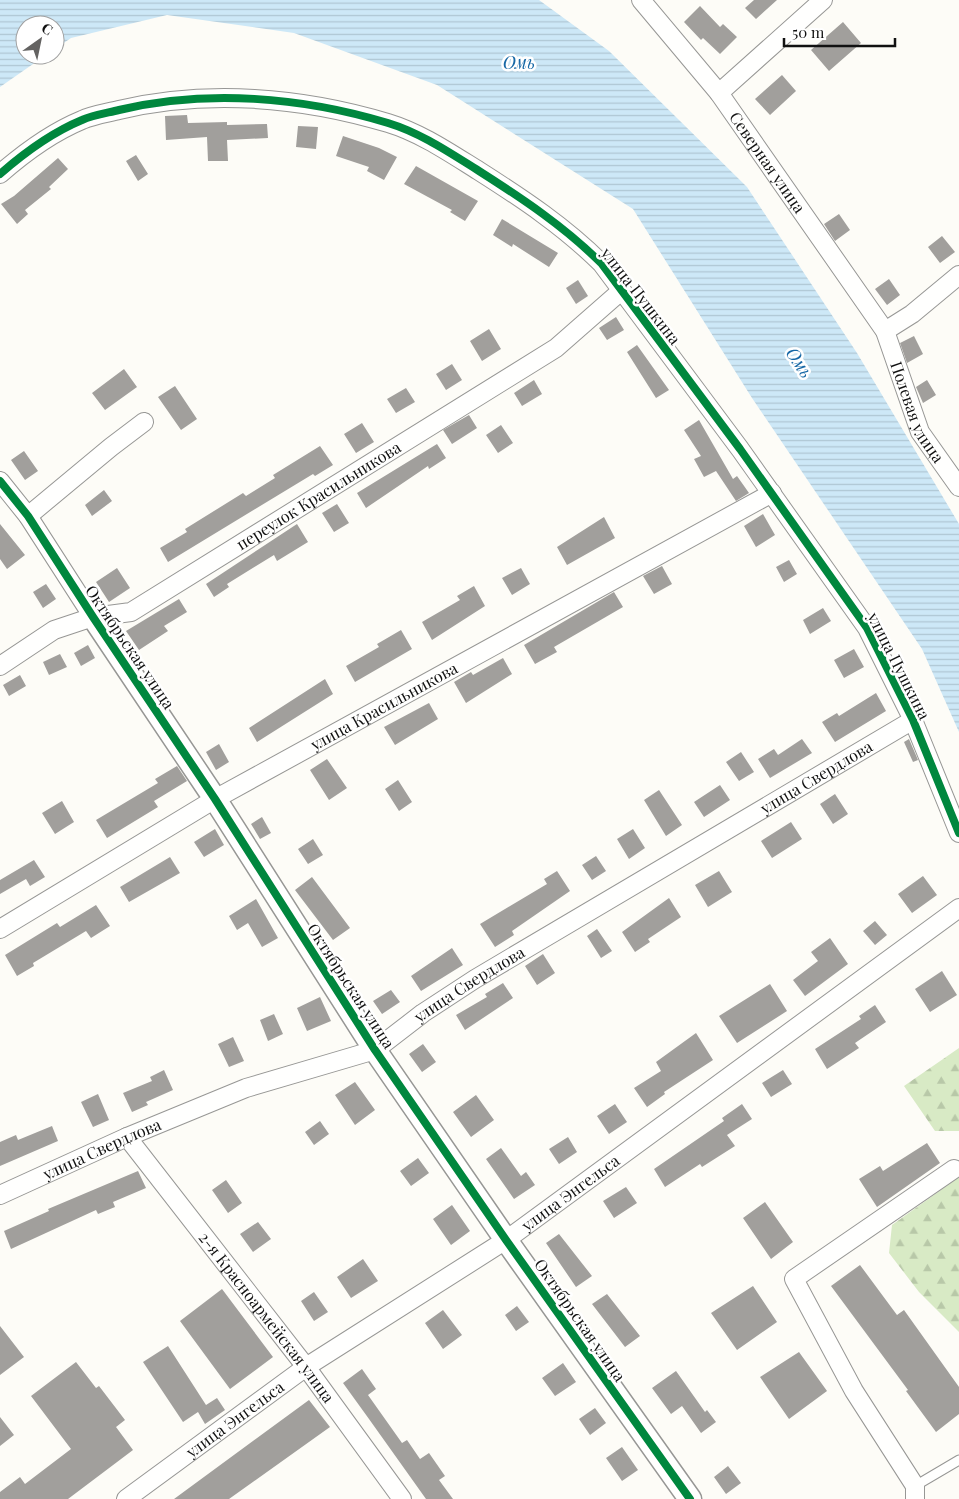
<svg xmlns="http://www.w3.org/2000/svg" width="959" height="1499" viewBox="0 0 959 1499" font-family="'Playfair Display',serif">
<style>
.forest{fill:url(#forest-firs)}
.water{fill:url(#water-rules)}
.building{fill:#a19f9c}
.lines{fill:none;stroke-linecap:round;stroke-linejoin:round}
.service-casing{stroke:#979795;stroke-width:11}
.minor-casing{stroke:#979795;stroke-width:20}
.tertiary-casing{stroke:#979795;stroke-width:25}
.service{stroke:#fffffe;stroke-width:9}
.minor{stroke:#fffffe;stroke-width:18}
.tertiary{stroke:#fffffe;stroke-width:22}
.cycleway-casing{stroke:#fff;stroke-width:11}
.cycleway{stroke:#00873e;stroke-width:8}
.labels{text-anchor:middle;stroke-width:5;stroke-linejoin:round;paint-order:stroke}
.street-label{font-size:16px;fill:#111;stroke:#fff}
.water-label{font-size:18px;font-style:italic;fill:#1768a6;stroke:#fff}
</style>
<defs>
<pattern id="forest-firs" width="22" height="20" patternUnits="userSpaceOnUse" patternTransform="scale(1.25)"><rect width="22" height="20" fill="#d8eac5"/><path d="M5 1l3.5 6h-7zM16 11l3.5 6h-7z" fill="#b8c8a8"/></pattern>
<pattern id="water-rules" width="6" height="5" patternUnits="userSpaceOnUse" patternTransform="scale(1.25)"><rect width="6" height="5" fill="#cde8f7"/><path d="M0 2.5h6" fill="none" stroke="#afc6d3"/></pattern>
</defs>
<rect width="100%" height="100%" fill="#fdfcf7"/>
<path class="forest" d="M959,1048V1131H935L904,1086Z
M959,1177V1332L919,1292L889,1253L892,1225Z"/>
<path class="water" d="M0,0H539L609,51L747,187L857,353L959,524V732L922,649L752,398L633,209L437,85L294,33L167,15L71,38L55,49V25H25V55H46L0,87Z"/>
<path class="building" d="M754,0H777L756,19L745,8Z
M700,6L720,27L723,24L737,37L720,54L703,38L701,40L684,22Z
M843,22L861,43L829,71L811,50Z
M782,75L796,91L770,115L755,99Z
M187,115L188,123L227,122V125L267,124L268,138L227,140L228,161H208L207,137L166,140L165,116Z
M298,126L318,127L316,149L296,147Z
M343,136L379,148L397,157L384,180L367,171L369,167L336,156Z
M136,155L148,174L138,181L126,161Z
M58,158L68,169L49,187L51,189L25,210L28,214L17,224L1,204L14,196Z
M416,166L478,201L465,221L450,212L452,210L404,184Z
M839,214L850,230L835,241L824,224Z
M502,219L558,253L549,267L513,244L512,247L493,235Z
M942,236L955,252L940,263L928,247Z
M889,279L900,295L887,305L875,289Z
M578,280L588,296L576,304L566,288Z
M616,317L624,330L607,340L599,328Z
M489,329L501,349L482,361L470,341Z
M914,336L923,354L907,363L900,343Z
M637,345L669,390L656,398L627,352Z
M452,364L462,380L446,390L436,374Z
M124,369L137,387L105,410L92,393Z
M534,380L542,394L522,406L514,393Z
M927,380L936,395L923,403L916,387Z
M175,386L197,419L181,430L158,397Z
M406,388L415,402L396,413L387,399Z
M469,415L477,428L452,444L443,430Z
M699,420L733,479L737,476L749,493L736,501L716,471L704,477L694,459L701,456L684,430Z
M362,423L374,442L356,453L344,434Z
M501,425L513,443L498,453L486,435Z
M437,444L446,458L429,469L428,466L366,508L357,493Z
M320,446L333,465L315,476L313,474L168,562L160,548L187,532L185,529L243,493L246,496L275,478L273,475Z
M24,451L38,471L25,480L11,460Z
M104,490L112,501L92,516L85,505Z
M337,504L349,523L334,532L322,513Z
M763,514L775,535L756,547L744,526Z
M604,517L615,538L567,565L557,547Z
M0,524L25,555L7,569L0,559Z
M297,524L308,542L277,561L274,555L227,584L229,587L214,597L206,584Z
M789,560L797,574L784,582L776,567Z
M662,566L672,584L654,594L643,576Z
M117,568L130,588L109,602L96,582Z
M521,568L530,584L512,595L502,578Z
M46,584L56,599L43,608L33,592Z
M474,586L485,606L432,640L422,622L460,600L457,596Z
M614,592L623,607L554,647L557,652L535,664L524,645Z
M179,599L187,612L164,626L168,631L139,650L126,631Z
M823,608L831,621L810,634L803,620Z
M401,630L412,649L355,682L346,666L379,647L377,644Z
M88,645L95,658L81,666L74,653Z
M854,649L864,667L844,678L834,660Z
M60,654L67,667L49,675L43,662Z
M503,658L512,674L466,703L454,682L471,672L473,675Z
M20,675L26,686L9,696L3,685Z
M325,679L333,694L257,742L249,728Z
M876,693L886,711L835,742L822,722L837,713L839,716Z
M429,703L438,719L395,745L384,727Z
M802,739L812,753L770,778L758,759L774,749L778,755Z
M909,739L918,760L913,762L904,742Z
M219,744L229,762L216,770L206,752Z
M741,752L754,772L739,781L726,762Z
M327,759L347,788L329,800L310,770Z
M177,766L187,781L154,801L158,807L107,838L96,820L158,783L155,779Z
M398,780L412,802L399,811L385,789Z
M720,785L730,800L704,817L694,802Z
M659,790L682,825L666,836L644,800Z
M835,794L848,814L833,824L820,804Z
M62,801L74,822L55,834L42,813Z
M262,817L271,833L260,839L251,824Z
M791,822L802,839L772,858L761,841Z
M215,829L224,845L204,857L194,842Z
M633,829L645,848L629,859L617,839Z
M313,839L323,855L308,864L298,849Z
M596,856L606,871L592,880L582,865Z
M170,857L180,873L129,902L120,887Z
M34,860L45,877L30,886L26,879L0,894V880Z
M557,871L570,891L512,931L514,935L495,947L480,924L547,884L544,879Z
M719,871L732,892L708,907L695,885Z
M923,876L937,895L912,913L898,894Z
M312,877L350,928L333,940L295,890Z
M669,898L681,917L648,939L650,942L635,952L622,932Z
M256,899L278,938L262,947L248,923L237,930L229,916Z
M96,905L110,926L91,938L86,931L33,963L34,966L17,976L5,955L57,923L60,927Z
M875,921L887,935L875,945L863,931Z
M597,929L612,951L601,958L587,936Z
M830,938L848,964L805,996L793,980L818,961L811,952Z
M452,948L463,965L421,991L411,976Z
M543,954L555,973L537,985L525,966Z
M942,971L957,995L930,1012L915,989Z
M503,983L513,998L465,1030L456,1015L487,997L485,994Z
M770,984L787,1011L737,1043L719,1016Z
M391,990L400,1002L382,1014L373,1001Z
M320,997L331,1021L307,1031L297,1008Z
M875,1005L886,1022L855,1043L859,1048L827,1069L815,1049L861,1019L859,1016Z
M274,1014L283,1034L268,1041L260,1020Z
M696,1033L713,1060L664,1092L665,1094L647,1107L634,1088L661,1071L656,1062Z
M233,1037L244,1061L229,1067L218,1044Z
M423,1044L436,1062L422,1072L409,1054Z
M164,1070L173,1090L146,1102L148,1105L132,1112L123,1093L152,1081L150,1077Z
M783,1070L792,1084L771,1097L762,1083Z
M355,1082L375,1110L355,1125L335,1095Z
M98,1094L109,1120L93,1127L81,1102Z
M476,1095L494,1120L471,1137L453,1112Z
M615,1104L627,1122L609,1134L597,1116Z
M742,1104L752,1119L727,1135L735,1146L702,1167L700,1164L665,1187L654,1169L724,1121L722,1118Z
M320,1121L329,1134L314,1145L305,1132Z
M52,1126L58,1141L0,1166V1142L16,1135L18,1140Z
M568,1137L577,1152L559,1164L549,1149Z
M927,1143L940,1163L877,1207L859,1179L880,1166L883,1171Z
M501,1148L521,1176L526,1172L535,1185L514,1199L486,1159Z
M418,1158L429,1173L411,1186L400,1171Z
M138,1171L146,1188L113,1202L115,1207L98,1214L96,1210L11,1249L4,1231L49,1211L48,1209Z
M226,1180L242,1203L228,1213L212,1190Z
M626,1187L637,1203L614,1218L603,1201Z
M765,1202L793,1242L771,1259L743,1218Z
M452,1205L470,1231L451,1245L433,1219Z
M258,1222L271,1239L253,1252L240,1234Z
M559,1234L592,1276L576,1287L546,1243Z
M363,1259L378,1281L351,1298L337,1277Z
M860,1265L897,1315L904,1310L959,1387V1414L936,1432L906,1391L908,1390L831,1286Z
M753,1286L777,1322L737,1350L711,1313Z
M222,1289L273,1357L230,1389L180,1321Z
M314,1292L328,1312L314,1321L301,1301Z
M607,1294L640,1336L625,1347L592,1304Z
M517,1306L529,1322L516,1331L505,1315Z
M443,1310L462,1335L443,1349L425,1323Z
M0,1326L24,1357L0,1375Z
M168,1346L206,1405L217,1398L225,1410L205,1424L198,1412L183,1422L143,1362Z
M799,1352L827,1391L789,1419L760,1377Z
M76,1362L96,1388L99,1386L125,1420L116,1427L133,1450L68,1499H0V1492L20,1477L25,1484L71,1449L31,1396Z
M563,1363L576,1382L555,1396L542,1378Z
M362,1369L376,1389L368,1395L402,1443L407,1440L420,1459L429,1453L445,1476L439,1480L453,1499H426L369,1419L343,1383Z
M676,1371L705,1412L707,1410L716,1422L701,1433L682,1406L671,1414L652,1388Z
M309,1400L330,1427L229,1499H174Z
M595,1408L606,1423L590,1435L579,1419Z
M0,1417L14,1435L0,1446Z
M622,1447L638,1470L622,1481L606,1458Z
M728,1466L741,1483L726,1494L714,1477Z"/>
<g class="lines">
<g class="service-casing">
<path id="service" d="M915,1486L959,1460"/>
</g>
<g class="minor-casing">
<g id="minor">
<path id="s1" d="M641,0L719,93L885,331L920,432L959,487"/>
<path d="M719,93L823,0"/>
<path d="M0,174C24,153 53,132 82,120C93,115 107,113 119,110C207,89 302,97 388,123C421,133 450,153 479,171C523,199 565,227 602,264L740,449L867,628L913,720L959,833"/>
<path d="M885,331L912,314L959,275"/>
<path d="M0,481L28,516L93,617"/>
<path d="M28,516L111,447L144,422"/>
<path id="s2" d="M0,666L54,630L93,617L131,612L556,348L621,291"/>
<path id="s3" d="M0,929L215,799L772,493"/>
<path id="s4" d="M127,1137L306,1367L402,1499"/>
<path id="s5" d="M0,1195L127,1137L246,1088L375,1050L423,1013L475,979L913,720"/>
<path id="s6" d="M126,1499L306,1367L506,1240L959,908"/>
<path d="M915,1499V1486L854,1391L794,1279L954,1169"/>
</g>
</g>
<g class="tertiary-casing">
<path id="tertiary" d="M93,617L215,799L375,1050L506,1240L690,1499"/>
</g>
<use href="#service" class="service"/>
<use href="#minor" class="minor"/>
<use href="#tertiary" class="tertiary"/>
<g class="cycleway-casing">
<path id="cycleway" d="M0,174C24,153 53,132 82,120C93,115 107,113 119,110C207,89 302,97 388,123C421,133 450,153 479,171C523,199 565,227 602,264L740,449L867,628L913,720L959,833
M0,481L28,516L93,617L215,799L375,1050L506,1240L690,1499"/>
</g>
<use href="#cycleway" class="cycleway"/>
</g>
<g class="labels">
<g class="street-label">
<text dy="6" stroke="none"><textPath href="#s1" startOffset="206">Северная улица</textPath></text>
<text transform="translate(641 296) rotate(52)" y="6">улица Пушкина</text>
<text dy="6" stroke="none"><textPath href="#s1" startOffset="499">Полевая улица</textPath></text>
<text dy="6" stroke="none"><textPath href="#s2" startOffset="365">переулок Красильникова</textPath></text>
<text transform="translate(130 647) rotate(56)" y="6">Октябрьская улица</text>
<text transform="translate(899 666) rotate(63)" y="6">улица Пушкина</text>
<text dy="6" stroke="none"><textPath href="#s3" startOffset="444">улица Красильникова</textPath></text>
<text dy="6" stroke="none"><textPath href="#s5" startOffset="922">улица Свердлова</textPath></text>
<text dy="6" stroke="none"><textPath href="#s5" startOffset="518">улица Свердлова</textPath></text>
<text transform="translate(351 986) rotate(57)" y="6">Октябрьская улица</text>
<text dy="6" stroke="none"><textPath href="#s5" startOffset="112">улица Свердлова</textPath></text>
<text dy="6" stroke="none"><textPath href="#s6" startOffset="540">улица Энгельса</textPath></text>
<text dy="6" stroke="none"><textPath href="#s4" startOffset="228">2-я Красноармейская улица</textPath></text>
<text transform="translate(580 1320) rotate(55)" y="6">Октябрьская улица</text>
<text dy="6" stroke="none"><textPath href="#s6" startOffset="135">улица Энгельса</textPath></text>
</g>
<g class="water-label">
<text x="519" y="69">Омь</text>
<text transform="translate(799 363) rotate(56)" y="6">Омь</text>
</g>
</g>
<g transform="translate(40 40) rotate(33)"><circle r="24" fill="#ffffff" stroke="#a0a0a0"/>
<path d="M0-4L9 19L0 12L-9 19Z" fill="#646362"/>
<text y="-8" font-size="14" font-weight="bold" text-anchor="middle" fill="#111111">С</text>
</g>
<path d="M784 38v8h111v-8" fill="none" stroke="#111111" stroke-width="2.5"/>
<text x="792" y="38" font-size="15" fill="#111111" stroke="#ffffff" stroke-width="4" paint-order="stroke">50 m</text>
</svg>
